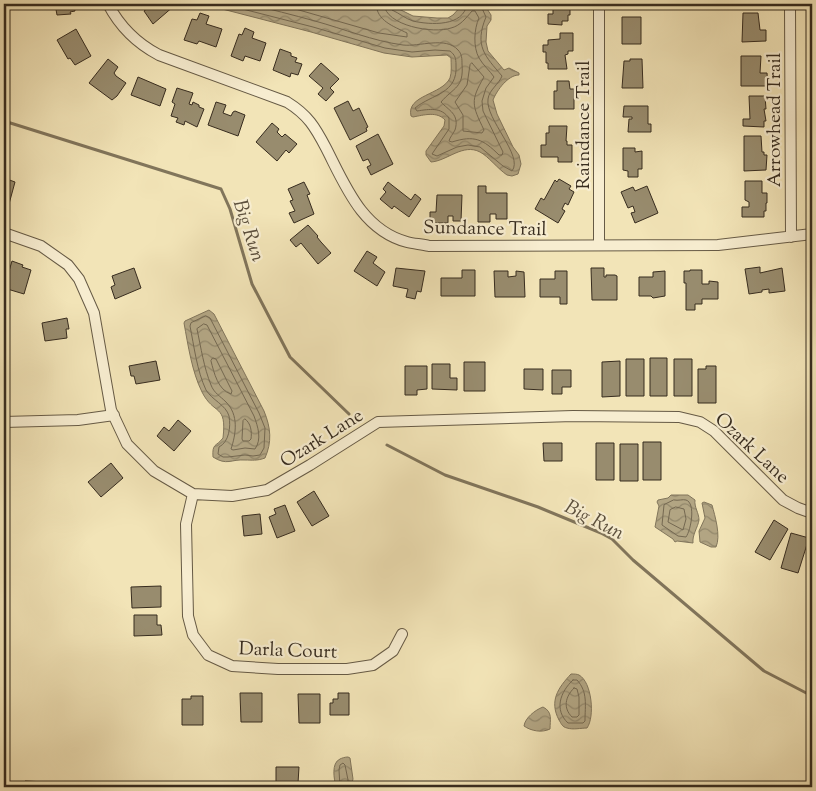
<svg xmlns="http://www.w3.org/2000/svg" width="816" height="791" viewBox="0 0 816 791" font-family="'Sorts Mill Goudy',serif">
<style>
.water{fill:url(#water-waves);stroke:#81755b}
.lines{fill:none;stroke-linecap:round;stroke-linejoin:round}
.shore{stroke:#746851;stroke-width:1}
.stream{stroke:#81755b;stroke-width:3}
.building{fill:#988c6e;stroke:#372c1f}
.street-casing{stroke:#665a45;stroke-width:12}
.street{stroke:#f7edd0;stroke-width:10}
.labels{text-anchor:middle;stroke-width:4.5;stroke-linejoin:round;paint-order:stroke}
.street-label{font-size:19px;fill:#372c1f;stroke:#f7edd0}
.water-label{font-size:20px;font-style:italic;fill:#5c503d;stroke:#f7edd0}
</style>
<defs>
<pattern id="water-waves" width="16" height="10" patternUnits="userSpaceOnUse" patternTransform="scale(1.25)"><rect width="16" height="10" fill="#b2a583"/><path d="M0 5q4-4 8 0t8 0" fill="none" stroke="#92876b"/></pattern>
</defs>
<rect width="100%" height="100%" fill="#f2e4b7"/>
<filter id="stains"><feTurbulence type="fractalNoise" baseFrequency=".004" numOctaves="4"/><feColorMatrix values="0 0 0 0 .2 0 0 0 0 .09 0 0 0 0 .02 0 0 0 .5 -.17"/></filter>
<radialGradient id="worn" r=".72"><stop offset=".6" stop-color="#630" stop-opacity="0"/><stop offset="1" stop-color="#630" stop-opacity=".3"/></radialGradient>
<path class="water" d="M203,4H389L413,16L437,18H448L453,15L463,4H484L491,15V20L487,26L486,42L488,51L504,70L509,68L519,73V75C508,75 497,90 493,100L497,114L513,147L519,155L521,164L518,174L512,176L507,175C498,169 488,156 480,152C463,143 447,161 431,162L426,155V151L444,126L445,120C437,111 424,115 413,117L411,116C406,95 442,95 450,78C452,72 451,64 451,58L447,55L412,57L384,53L311,32Z
M209,310L214,314L264,411C271,428 272,442 265,458C257,461 252,460 245,460C231,459 227,466 213,457C212,443 216,447 223,438C227,403 214,416 202,392C192,372 188,345 184,323L185,321Z
M671,495H688L695,500C694,507 699,513 699,520C698,527 692,535 693,543L677,541L675,542L673,539L655,527L659,506L657,502L658,500L668,498Z
M704,502L712,505C715,516 721,536 716,547H711L700,542L699,531L705,518L702,503Z
M571,674C574,674 577,674 579,675C592,682 595,717 587,728C581,728 573,730 567,728C562,727 561,723 559,720C549,701 558,688 571,674Z
M543,707C553,712 550,720 550,729C542,733 531,731 524,726C525,718 535,710 543,707Z
M348,757L350,758L353,779L351,787H336C334,779 331,763 340,759C342,758 345,757 348,757Z"/>
<g class="lines">
<path class="shore" d="M223,4L313,27L385,48L412,52L435,50L450,51C455,55 456,58 456,65C458,94 432,94 415,108L417,111C430,109 441,107 449,118V129L432,154L437,156L457,147L468,145L480,147L503,166L512,171C524,156 485,119 488,99C489,90 499,84 502,76C485,56 474,46 486,17L480,4
M248,4C270,9 293,15 315,21C344,29 373,41 403,45C419,47 446,36 458,50C462,54 462,59 462,64C464,88 454,87 441,102C448,110 460,114 455,130C453,134 450,137 449,141L452,142C474,135 483,139 499,155H502L503,152L483,111L482,101L486,88L494,77C490,71 483,65 479,58C473,47 474,29 479,18L475,11H472C466,18 460,26 451,28C434,34 385,26 384,4
M278,4L379,33L407,37V33C393,26 377,21 376,4
M390,4L392,10C399,13 406,19 413,21C430,25 464,27 467,4
M472,63L484,77C470,101 472,105 484,130L482,133L463,131V115L455,102L467,85L470,65Z
M206,316L210,318L259,413L265,428L264,448L260,455L253,456L245,455L228,457H223L218,454L219,447C229,442 231,427 229,416C226,405 212,400 206,390C197,371 194,346 190,326L191,323Z
M204,324L207,325L254,416C258,427 262,439 255,449L245,448L233,450L231,449C236,434 239,415 226,402C220,396 214,393 211,385C204,368 201,348 197,329Z
M213,358L216,359L232,391L231,394C218,390 214,373 211,361Z
M245,419C251,423 252,432 251,439L249,441H243L242,439L243,421Z
M674,500C678,501 683,499 686,500C696,503 691,530 686,537L678,536L662,525L664,505Z
M676,507L684,509L686,519L683,530L668,522L670,510Z
M573,680H577C588,692 585,705 585,721L583,723H568C554,710 560,692 573,680Z
M574,688L577,689L579,697V715L577,717H572C563,708 565,697 574,688Z
M340,787L339,770L340,765L343,763L345,765L348,780L347,787"/>
<path class="stream" d="M4,121L221,189L230,209L252,284L290,357L349,414
M387,445L445,475L538,507L601,533L612,539L633,560L764,671L812,696"/>
</g>
<path class="building" d="M51,4H74L75,11L70,12L71,14L57,15L55,4Z
M147,4H172L174,6L153,24L144,11L151,6Z
M553,4H572H570V15H568V21H562V25L548,24V14H553Z
M200,13L209,16L206,24L222,29L216,47L199,41L197,44L184,40L192,19L197,20Z
M743,13H758L760,30H766V41L742,42Z
M622,17H641V44H622Z
M245,28L254,32L252,38L266,43L260,61L245,56L243,61L231,56L239,34L242,35Z
M76,29L91,56L75,65L70,58L68,59L57,40Z
M560,33H573V51H568V54L565,55L567,69H548V63H546V52H543V45H548V40L560,39Z
M280,49L291,53V56L297,58L295,62L302,64L298,75L291,73L290,77L273,70Z
M741,56H761L760,73H767L768,86H741Z
M108,59L118,67L114,73L116,76L126,83L117,96L112,100L89,83Z
M630,59H642L643,88H622L624,61H630Z
M321,63L339,79L330,88L334,92L326,101L318,94L323,88L309,76Z
M138,77L166,89L160,106L131,95Z
M557,81H569L570,89H574V109H554V91H557Z
M177,88L193,93L189,104L192,105L193,102L199,105V107L204,109L197,127L185,121L184,125L176,122L178,118L171,116L175,104L172,102Z
M749,96H765L766,109H764L766,121H764V127L743,126V119H750Z
M348,101L353,111L359,108L368,127L366,128L367,131L350,140L334,108Z
M216,102L226,105L223,113L231,116L233,112L235,111L245,115L238,136L208,125Z
M624,106H648V124H651V132H628L629,119H632V117H623Z
M272,123L279,129L277,132L282,137L285,134L297,144L289,153L286,150L277,161L256,142Z
M549,126H567L566,141H567V145H572V162H558V157H541V145H546V133H549Z
M378,134L393,164L371,175L367,167L371,165L368,159L363,161L356,146Z
M744,136H761L762,152H764V155H767L766,170L744,171Z
M623,148H635V152L642,151V169H638V177H628V171L623,170Z
M4,178L15,182L9,204L4,203Z
M559,179L571,186L569,189L574,192L568,205L565,203L562,209L565,211L558,223L535,209L541,198L544,200L555,180L557,182Z
M745,181H762V193H767V203H766V211H764V217H742V207H749V202L745,200Z
M304,182L310,194L307,195L314,214L294,223L289,213L295,211L290,201L293,200L288,189Z
M388,182L411,200L415,194L421,199L409,217L394,206L392,209L380,199L386,192L383,189Z
M478,186H486V193H507V219H496V214H490V222H478Z
M647,186L658,213L635,223L631,213L635,212L633,206L628,208L621,192L633,187L635,191Z
M437,195H462L461,221H453V216H448V223H430V212H436Z
M308,225L318,236L317,237L321,242L331,253L318,264L301,243L296,247L290,240Z
M367,251L377,257L373,263L385,272L377,286L354,271Z
M12,261L23,265L22,267L31,270L24,294L4,288Z
M760,267V273L782,268L785,291L769,293V289L762,290V292L749,294L745,269Z
M134,268L141,288L115,299L111,287L115,285L112,276Z
M396,268L425,271L421,292L417,291L415,299L406,297L408,289L393,286Z
M591,268H604V277H606V275H615L617,276V300H592Z
M462,270H475V296H441V278H462Z
M690,270H702V284H709V281L718,282V299H702V304H695V310H686V283H684V271H690Z
M494,271H508V277L516,276V271L524,272L525,297H495Z
M555,271H567V304H560V297H540V279H555Z
M665,271V296L653,298L651,296H639V277H653V272Z
M67,318L69,329H66L67,338L45,341L42,323Z
M650,358H667V396H650Z
M626,359H644V396H626Z
M674,359H692V396H674Z
M156,361L160,380L136,384L134,376H131L129,366Z
M620,361V396L602,397V362Z
M464,362H485V391H464Z
M432,364H450V378H457V390L432,389Z
M405,366H427V389L417,390V395H405Z
M706,366H716V403H698V369H706Z
M524,369H543V390L524,389Z
M552,370H571V387H562V394H552Z
M178,420L191,431L174,451L157,436L164,427L169,431Z
M643,442H661V480H643Z
M543,443H562V461H544Z
M596,443H614V480H596Z
M620,444H638V481H620Z
M111,463L123,478L101,497L88,482Z
M314,491L329,516L312,526L297,502Z
M285,505L295,531L277,538L269,517L276,514L274,509Z
M260,514L262,534L244,536L242,516Z
M774,520L788,529L770,560L755,552Z
M791,533L809,538L798,573L781,568Z
M161,586V607L132,608L131,587Z
M134,615H157V625H161L162,635L134,636Z
M240,693H262V722H241Z
M338,693H349V715H330V703H333V699H338Z
M298,694H320V723H299Z
M191,696H203V725H182V699H191Z
M276,767H299L298,783H276Z
M25,781L47,782V787H25Z"/>
<g class="lines">
<g class="street-casing">
<path id="street" d="M108,4C120,27 136,43 159,55L287,102C308,115 315,127 326,148C345,185 362,230 407,242C414,244 422,244 429,246L718,245L812,234
M599,4V245
M790,4L791,237
M4,233L41,246L68,265L79,279L94,313L111,410L127,444L154,471L193,494L232,496L267,490L310,465L378,422L573,416L679,417L700,422L714,431L783,500L798,508L812,513
M4,422L78,420L114,415
M193,494L186,524L188,616L193,635L208,655L232,666L278,669H347L373,665L393,651L402,634"/>
</g>
<use href="#street" class="street"/>
</g>
<g class="labels">
<g class="street-label">
<text transform="translate(773 120) rotate(-90)" y="7">Arrowhead Trail</text>
<text transform="translate(582 125) rotate(-90)" y="7">Raindance Trail</text>
<text transform="translate(485 227) rotate(1)" y="7">Sundance Trail</text>
<text transform="translate(321 437) rotate(-32)" y="7">Ozark Lane</text>
<text transform="translate(753 447) rotate(43)" y="7">Ozark Lane</text>
<text transform="translate(288 649) rotate(2)" y="7">Darla Court</text>
</g>
<g class="water-label">
<text transform="translate(250 230) rotate(72)" y="7">Big Run</text>
<text transform="translate(595 519) rotate(27)" y="7">Big Run</text>
</g>
</g>
<rect width="816" height="791" fill="none" stroke="#f2e4b7" stroke-width="20"/>
<rect x="5" y="5" width="806" height="781" fill="none" stroke="#372c1f" stroke-width="2.5"/>
<rect x="10" y="10" width="796" height="771" fill="none" stroke="#372c1f"/>
<rect width="100%" height="100%" filter="url(#stains)"/>
<rect width="100%" height="100%" fill="url(#worn)"/>
</svg>
